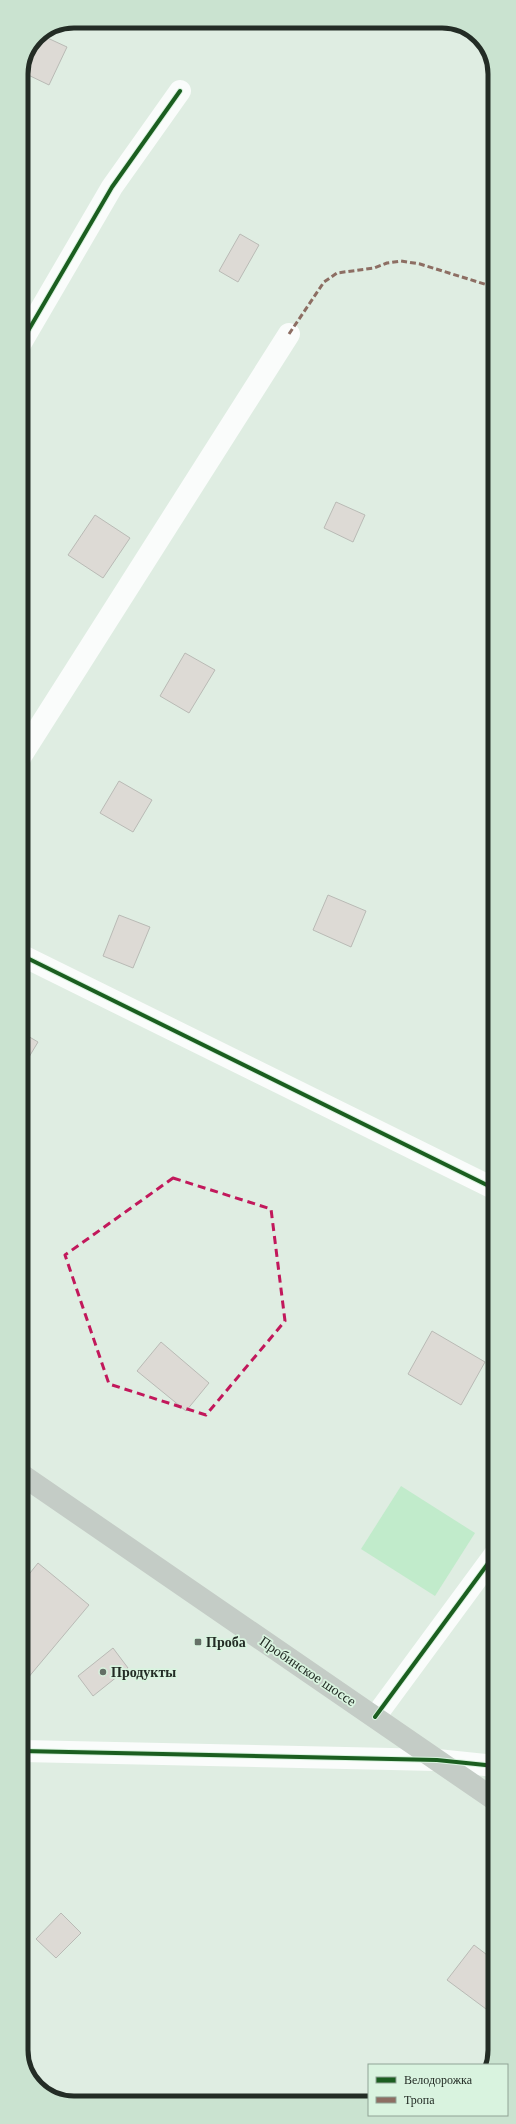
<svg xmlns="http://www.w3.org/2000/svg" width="516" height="2124" viewBox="0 0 516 2124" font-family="'Libre Baskerville',serif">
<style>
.green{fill:#c1ebcb}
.building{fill:#dddad5;stroke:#b9bab5}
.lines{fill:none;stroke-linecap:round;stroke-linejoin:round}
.minor{stroke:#fafcfb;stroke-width:22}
.major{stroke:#c4ccc6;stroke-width:22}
.quiet{stroke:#8d6e63;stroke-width:3;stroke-dasharray:6 3;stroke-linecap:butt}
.cycleway-casing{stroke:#d9f3df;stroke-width:6}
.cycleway{stroke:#1b5e20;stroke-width:4}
.marked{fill:none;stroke:#c2185b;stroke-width:3;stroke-dasharray:8 5;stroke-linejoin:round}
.poi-dot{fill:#657067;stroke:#d9f3df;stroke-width:1.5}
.labels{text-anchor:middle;stroke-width:3.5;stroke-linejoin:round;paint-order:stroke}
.poi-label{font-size:14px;font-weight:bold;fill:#232c25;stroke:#d9f3df;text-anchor:start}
.street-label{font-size:14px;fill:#232c25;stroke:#d9f3df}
.rim{fill:none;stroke:#232c25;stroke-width:5}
</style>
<rect width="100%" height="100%" fill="#dfede2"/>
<path class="green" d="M401,1486L475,1533L435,1596L361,1549Z"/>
<path class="building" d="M41,35L67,47L49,85L22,72L37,36Z
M240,234L259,245L238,282L219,271Z
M336,502L365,515L353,542L324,528Z
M95,515L130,538L103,578L68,555Z
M185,653L215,670L189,713L160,696Z
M119,781L152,800L133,832L100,813Z
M328,895L366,911L351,947L313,930Z
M119,915L150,927L133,968L103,956Z
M21,1032L38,1042L23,1067L21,1066Z
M432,1331L485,1362L461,1405L408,1374Z
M161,1342L209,1383L186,1411L137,1371Z
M38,1563L89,1605L22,1685V1583Z
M113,1648L128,1668L93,1696L78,1676Z
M61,1913L81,1933L56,1958L36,1939Z
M474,1945L495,1961V1998L486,2009L447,1980Z"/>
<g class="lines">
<path class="minor" d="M21,343L112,187L180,91
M21,756L289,334
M21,955L495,1189
M375,1717L495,1554
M22,1751L437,1760L495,1766"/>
<path class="major" d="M22,1475L495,1800"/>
<path class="quiet" d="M289,334L324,282L337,273L374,268L387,263L401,261L420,264L494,287"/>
<g class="cycleway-casing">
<path id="cycleway" d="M21,343L112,187L180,91
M21,955L495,1189
M375,1717L495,1554
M22,1751L437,1760L495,1766"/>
</g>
<use href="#cycleway" class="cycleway"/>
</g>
<path class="marked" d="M173,1178L271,1209L285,1321L206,1415L109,1384L65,1255Z"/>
<g class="poi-dot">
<rect x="194" y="1638" width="8" height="8" rx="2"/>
<circle cx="103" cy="1672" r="4"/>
</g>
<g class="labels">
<g class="poi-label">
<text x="206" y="1647">Проба</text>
<text x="111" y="1677">Продукты</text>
</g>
<g class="street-label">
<text transform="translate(308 1671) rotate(34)" y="5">Пробинское шоссе</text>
</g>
</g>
<path d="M0 0H516V2124H0ZM74 28H442A46 46 0 0 1 488 74V2050A46 46 0 0 1 442 2096H74A46 46 0 0 1 28 2050V74A46 46 0 0 1 74 28Z" fill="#cae3d0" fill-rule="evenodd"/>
<path class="rim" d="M74 28H442A46 46 0 0 1 488 74V2050A46 46 0 0 1 442 2096H74A46 46 0 0 1 28 2050V74A46 46 0 0 1 74 28Z"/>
<rect x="368" y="2064" width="140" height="52" fill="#d9f3df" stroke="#90a395"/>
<rect x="376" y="2077" width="20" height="6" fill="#1b5e20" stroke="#90a395"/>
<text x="404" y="2084" font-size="12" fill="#232c25">Велодорожка</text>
<rect x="376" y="2097" width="20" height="6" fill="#8d6e63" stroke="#90a395"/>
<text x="404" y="2104" font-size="12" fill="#232c25">Тропа</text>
</svg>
